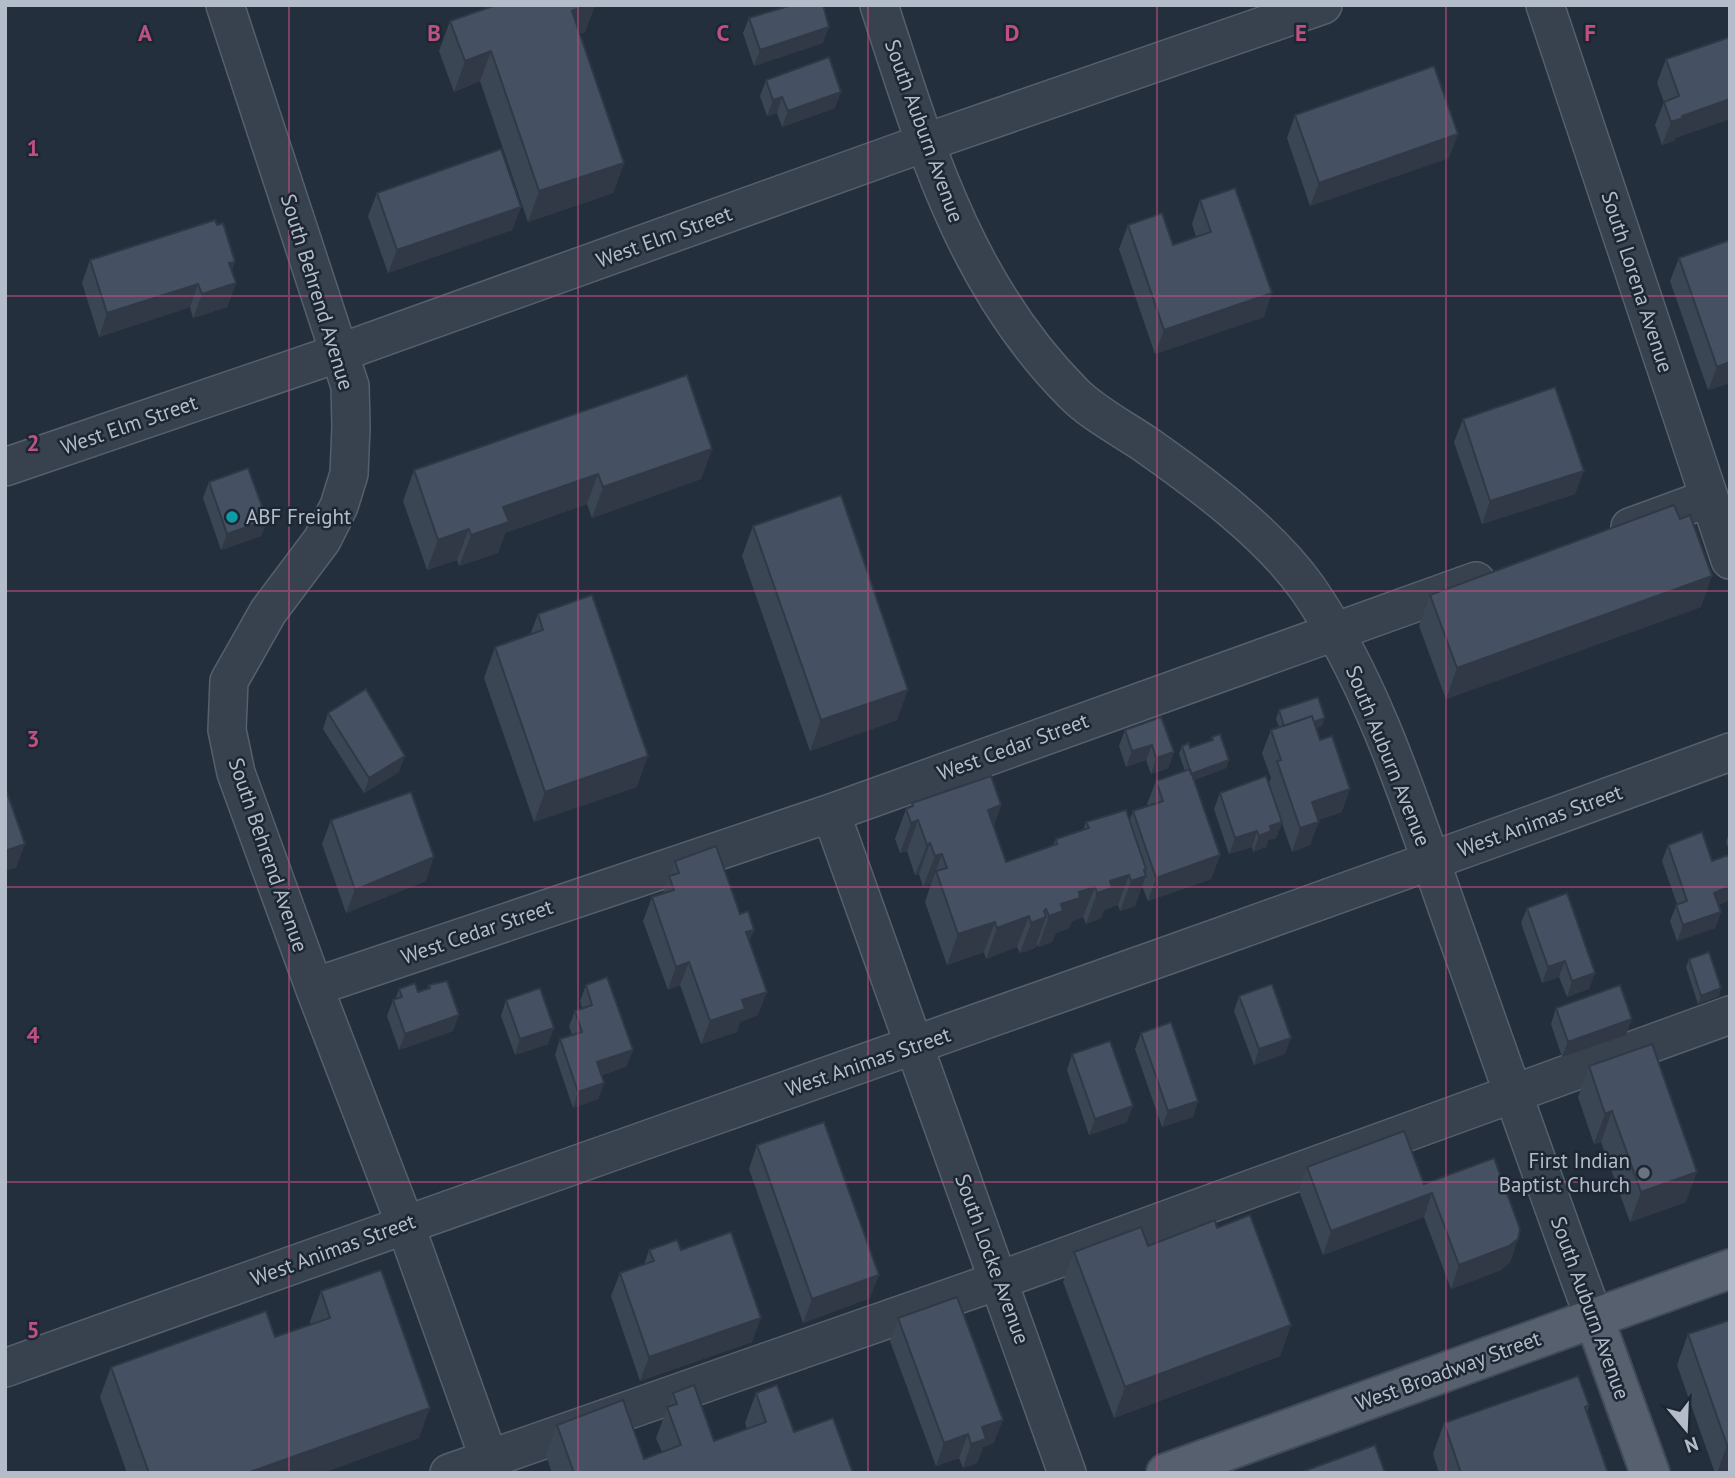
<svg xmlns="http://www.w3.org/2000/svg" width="1735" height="1478" viewBox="0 0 1735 1478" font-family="'PT Sans',sans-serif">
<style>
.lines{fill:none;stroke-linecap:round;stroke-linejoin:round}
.minor-casing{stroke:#565f6c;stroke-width:40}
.major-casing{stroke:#414a57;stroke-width:42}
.minor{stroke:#38414e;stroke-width:37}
.major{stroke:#56606e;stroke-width:38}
.wall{fill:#3b4654}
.shaded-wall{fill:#303945}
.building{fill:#455162;stroke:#303945;stroke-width:2}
.grid{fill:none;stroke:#bd5182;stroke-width:2;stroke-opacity:0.55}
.culture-dot{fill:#0f9aa8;stroke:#1d2633;stroke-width:2.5}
.worship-dot{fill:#6b7280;stroke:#1d2633;stroke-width:2.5}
.labels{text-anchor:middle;stroke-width:5;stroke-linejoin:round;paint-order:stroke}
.street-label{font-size:21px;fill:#b4bcc9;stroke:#1d2633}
.poi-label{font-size:21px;fill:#b4bcc9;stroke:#1d2633;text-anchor:start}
.grid-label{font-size:23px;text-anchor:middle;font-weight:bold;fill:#bd5182;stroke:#1d2633;stroke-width:5;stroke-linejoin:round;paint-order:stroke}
</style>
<rect width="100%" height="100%" fill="#242f3e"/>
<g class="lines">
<g class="minor-casing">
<path id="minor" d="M225,5L350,386L351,427L349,474L339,506L322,540L268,612L229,681L227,730L236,773L314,987L405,1224L494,1473
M879,5C925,146 965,285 1073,393C1092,413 1125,430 1148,446C1202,484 1270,535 1308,589C1373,683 1411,805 1449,913C1497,1048 1544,1183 1594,1318
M1545,5L1730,560
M5,467L339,353L924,143L1323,5
M1630,527L1709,498
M831,813L1067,1473
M314,987L831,813L1476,581
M5,1368C579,1161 1157,963 1730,752
M449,1473L1000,1280L1730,1015"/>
</g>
<g class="major-casing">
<path id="major" d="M1594,1318L1650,1473
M1166,1473L1730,1269"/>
</g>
<use href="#minor" class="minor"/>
<use href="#major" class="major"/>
</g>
<path class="wall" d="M496,5H595L585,32L580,34L624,163L613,193L528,222L480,81L454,92L439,51L450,21Z
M749,18L823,43L754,66L743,33Z
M1730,37V119L1675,138L1674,141L1662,145L1655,125L1664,102L1657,83L1666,59Z
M766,80L835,108L782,127L777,113L767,116L760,96Z
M1295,115L1449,158L1310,206L1287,138Z
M377,193L521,207L512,230L388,273L368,216Z
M1200,200L1264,317L1155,354L1119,249L1128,225L1173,245L1196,237L1192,224Z
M1730,240V383L1708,390L1670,281L1679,258Z
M90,260L232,272L236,283L227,307L193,318L190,307L99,337L82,283Z
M1463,419L1575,494L1482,524L1454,442Z
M712,449L701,479L592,518L587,504L505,533L498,553L459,566L457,560L427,570L403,501L414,470Z
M209,482L267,520L261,536L221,550L203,498Z
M1680,519L1701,607L1446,699L1419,626L1430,595Z
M753,526L897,720L810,751L742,556Z
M538,614L637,787L534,822L484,678L495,647L530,635Z
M1279,710L1322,726L1316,728L1342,812L1318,820L1310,845L1292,852L1282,823L1276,838L1268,840L1266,847L1253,852L1252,847L1229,854L1214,809L1220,793L1269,783L1271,778L1262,753L1271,730L1279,727L1276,719Z
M328,713L399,772L364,793L323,729Z
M1125,730L1174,752L1168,768L1151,774L1146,760L1126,767L1119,746Z
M1212,737L1229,760L1226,768L1194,780L1220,855L1211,879L1148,901L1142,886L1135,906L1120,911L1118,905L1104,910L1101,918L1086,924L1083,917L1072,921L1069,928L1056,933L1052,942L1038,947L1037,944L1035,948L1020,953L1017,947L986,959L984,952L947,965L925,902L931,884L923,887L919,874L915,875L907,851L900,853L895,839L906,809L911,807L912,803L1001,805L994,825L1006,862L1053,845L1056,839L1083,830L1086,822H1129L1133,811L1148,806L1147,804L1156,781L1185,771L1179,754L1182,746L1190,748L1211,741Z
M331,820L426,881L346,913L322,844Z
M1730,831V853L1726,842Z
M1668,845L1712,861H1730V900L1718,905L1721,912L1715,928L1677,941L1670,921L1677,904L1662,861Z
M675,861L740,914L754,930L749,942L758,1015L740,1022L737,1032L701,1044L680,985L668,990L643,921L652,897L663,893Z
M1527,908L1589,989L1567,997L1559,977L1542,983L1521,923Z
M1689,959L1719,996L1698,1004L1686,967Z
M429,985L453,1031L399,1050L387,1016L393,1000H395L399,989L418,992L427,989Z
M586,985L627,1066L602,1075L604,1083L598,1099L573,1108L555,1055L560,1039L572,1035L569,1026L575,1011L582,1008L580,1001Z
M1239,996L1285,1054L1254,1065L1234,1011Z
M506,1000L548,1044L515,1055L501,1016Z
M1556,1008L1626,1035L1562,1057L1551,1024Z
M1141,1033L1198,1101L1193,1117L1162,1127L1135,1049Z
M1072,1054L1127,1122L1089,1135L1067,1070Z
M1589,1066L1686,1202L1630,1222L1601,1142L1594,1144L1578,1097Z
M757,1145L870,1298L803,1323L749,1169Z
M1307,1167L1424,1184L1518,1239L1510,1262L1501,1270L1451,1289L1424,1217L1323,1255L1299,1191Z
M1217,1228L1291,1325L1280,1356L1114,1418L1063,1282L1074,1252L1148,1246Z
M649,1250H681L752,1342L640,1381L611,1296L620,1273L644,1265Z
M321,1291L419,1438L322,1473H127L100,1397L111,1367L275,1337L311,1325L310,1322Z
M898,1318L994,1443L983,1447L977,1463L963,1468L959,1458L936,1466L890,1341Z
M1730,1320V1471L1724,1473H1715L1677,1365L1688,1334Z
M673,1393L714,1441L747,1429L745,1423L756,1393L794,1432L853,1473H552L546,1455L557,1425L644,1459L662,1452L656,1438Z
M1589,1405L1587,1412L1608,1473H1439L1433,1454L1444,1423Z"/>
<path class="shaded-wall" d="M586,5H595L585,32L561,41L572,11Z
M829,27L823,43L754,66L760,50Z
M491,51L480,81L454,92L465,61Z
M841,92L835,108L782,127L788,111Z
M782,97L777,113L767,116L773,100Z
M1730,99V119L1675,138L1674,141L1662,145L1671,122L1682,116Z
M1458,134L1449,158L1310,206L1319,183Z
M624,163L613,193L528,222L539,191Z
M521,207L512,230L388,273L397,250Z
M235,262L227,285L229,263Z
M236,283L227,307L193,318L202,294Z
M198,284L190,307L99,337L107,313Z
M1272,293L1264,317L1155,354L1164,330Z
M1730,362V383L1708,390L1717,367Z
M712,449L701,479L592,518L603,487Z
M1584,471L1575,494L1482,524L1490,501Z
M598,474L587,504L505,533L498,553L459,566L471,535L503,507Z
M267,520L261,536L221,550L227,534Z
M469,529L457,560L427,570L438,540Z
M1712,576L1701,607L1446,699L1457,668Z
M908,690L897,720L810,751L821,720Z
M1325,718L1322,726L1283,740L1286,732Z
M1152,745L1146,760L1126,767L1132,751Z
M1174,752L1168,768L1151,774L1156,758Z
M405,756L399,772L364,793L369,778Z
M648,756L637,787L534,822L545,792Z
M1229,760L1226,768L1188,782L1191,774Z
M1350,789L1342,812L1304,825L1312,802Z
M1001,805L990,836L988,810Z
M918,820L907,851L900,853L911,823Z
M1282,822L1276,838L1268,840L1266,847L1253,852L1259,836L1270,826Z
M1319,822L1310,845L1292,852L1300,828Z
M1257,831L1252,847L1229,854L1235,838Z
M930,843L919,874L915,875L927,845Z
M25,844L16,868L5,871V851Z
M942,854L931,884L923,887L935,856Z
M1220,855L1211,879L1148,901L1156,878Z
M434,857L426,881L346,913L355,890Z
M1146,869L1143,877L1146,876L1135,906L1120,911L1131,881Z
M1129,875L1118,905L1104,910L1101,918L1086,924L1097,893L1110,881Z
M1730,886V900L1708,909L1714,893Z
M1095,887L1083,917L1072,921L1069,928L1056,933L1052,942L1038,947L1049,916L1061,904L1079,892Z
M1046,909L1043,918L1046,917L1035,948L1020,953L1031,923Z
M1721,912L1715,928L1677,941L1683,925Z
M1029,916L1017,947L986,959L997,928Z
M995,922L984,952L947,965L958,934Z
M754,930L745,953L746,932Z
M1565,961L1559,977L1542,983L1548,967Z
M689,962L680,985L668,990L676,967Z
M1595,973L1589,989L1567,997L1572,981Z
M1721,988L1719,996L1698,1004L1701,996Z
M767,992L758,1015L740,1022L737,1032L701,1044L710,1021L742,1000Z
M459,1015L453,1031L399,1050L405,1034Z
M1632,1019L1626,1035L1562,1057L1568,1042Z
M554,1028L548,1044L515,1055L520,1039Z
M1291,1038L1285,1054L1254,1065L1259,1049Z
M633,1050L627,1066L591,1078L597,1062Z
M604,1083L598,1099L573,1108L578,1092Z
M1198,1101L1193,1117L1162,1127L1168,1111Z
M1133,1106L1127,1122L1089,1135L1095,1119Z
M1612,1111L1601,1142L1594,1144L1605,1114Z
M1697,1172L1686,1202L1630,1222L1641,1192Z
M1432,1193L1424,1217L1323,1255L1331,1231Z
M1518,1239L1510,1262L1501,1270L1451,1289L1459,1265Z
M879,1275L870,1298L803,1323L812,1299Z
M761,1318L752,1342L640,1381L649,1357Z
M1291,1325L1280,1356L1114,1418L1125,1387Z
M430,1408L419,1438L322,1473H247Z
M1003,1420L994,1443L983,1447L977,1463L963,1468L971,1444L982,1427Z
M968,1434L959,1458L936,1466L944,1443Z
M1730,1444V1471L1724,1473H1717L1727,1445Z"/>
<path class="building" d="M496,5H586L572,11L624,163L539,191L491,51L465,61L450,21Z
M792,5H823L829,27L760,50L749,18Z
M1730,37V99L1682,116L1683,118L1671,122L1664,102L1679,96L1666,59Z
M829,57L841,92L788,111L782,97L773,100L766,80Z
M1434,66L1458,134L1319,183L1295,115Z
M501,149L521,207L397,250L377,193Z
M1235,188L1272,293L1164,330L1128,225L1162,213L1173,245L1211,232L1200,200Z
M215,220L217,225L223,223L235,262L229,263L236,283L202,294L198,284L107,313L90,260Z
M1730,240V362L1717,367L1679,258Z
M687,375L712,449L603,487L598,474L503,507L509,522L471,535L469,529L438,540L414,470Z
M1555,387L1584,471L1490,501L1463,419Z
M248,468L267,520L227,534L209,482Z
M841,495L908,690L821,720L753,526Z
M1674,505L1680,519L1690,515L1712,576L1457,668L1430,595Z
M592,595L648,756L545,792L495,647L543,630L538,614Z
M366,689L405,756L369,778L328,713Z
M1318,697L1325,718L1314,722L1312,716L1284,726L1279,710Z
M1312,716L1320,740L1332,736L1350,789L1312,802L1319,822L1300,828L1277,761L1281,760L1271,730Z
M1161,717L1174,752L1156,758L1152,745L1132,751L1125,730Z
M1220,734L1229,760L1191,774L1182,746L1189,743L1190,748L1213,740L1212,737Z
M1190,769L1220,855L1156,878L1133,811L1163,801L1156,781Z
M991,776L1001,805L988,810L1006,862L1057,844L1056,839L1089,828L1086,822L1126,810L1146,869L1144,870L1146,876L1131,881L1129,875L1110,881L1112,888L1097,893L1095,887L1079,892L1080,898L1061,904L1063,911L1049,916L1046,909L1044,911L1046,917L1031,923L1029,916L997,928L995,922L958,934L936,871L947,868L942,854L935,856L930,843L927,845L918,820L911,823L906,809L913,806L912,803Z
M1266,776L1282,822L1270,826L1271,831L1259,836L1257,831L1235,838L1220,793Z
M5,787L25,844L5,851Z
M411,792L434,857L355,890L331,820Z
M1702,832L1712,861L1728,855L1730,861V886L1714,893L1721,912L1683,925L1676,905L1687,901L1668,845Z
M716,846L740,914L748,911L754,930L746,932L767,992L742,1000L745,1009L710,1021L689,962L676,967L652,897L674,890L669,876L679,873L675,861Z
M1567,893L1595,973L1572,981L1565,961L1548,967L1527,908Z
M1709,952L1721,988L1701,996L1689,959Z
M607,977L633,1050L597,1062L604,1083L578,1092L560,1039L582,1032L575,1011L592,1005L586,985Z
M447,981L459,1015L405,1034L393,1000L402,997L399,989L415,983L418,992L430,988L429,985Z
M1272,984L1291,1038L1259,1049L1239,996Z
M1620,985L1632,1019L1568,1042L1556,1008Z
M540,988L554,1028L520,1039L506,1000Z
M1171,1022L1198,1101L1168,1111L1141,1033Z
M1110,1041L1133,1106L1095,1119L1072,1054Z
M1652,1044L1697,1172L1641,1192L1612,1111L1605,1114L1589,1066Z
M824,1122L879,1275L812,1299L757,1145Z
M1404,1131L1424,1184L1494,1158L1520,1229L1518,1239L1509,1246L1459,1265L1432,1193L1331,1231L1307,1167Z
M1250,1215L1291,1325L1125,1387L1074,1252L1141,1227L1148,1246L1215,1220L1217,1228Z
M731,1232L761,1318L649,1357L620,1273L654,1261L649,1250L677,1240L681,1250Z
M381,1270L430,1408L247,1473H149L111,1367L266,1311L275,1337L330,1318L321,1291Z
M957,1297L1003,1420L982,1427L986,1439L971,1444L968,1434L944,1443L898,1318Z
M1730,1320V1444L1727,1445L1688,1334Z
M1578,1376L1589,1405L1585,1407L1608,1473H1461L1444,1423Z
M694,1385L714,1441L766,1422L756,1393L777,1385L794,1432L833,1418L853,1473H574L557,1425L623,1400L644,1459L681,1445L667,1407L677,1404L673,1393Z
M1375,1445L1385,1473H1299Z"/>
<path class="grid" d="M289,5V1473M578,5V1473M868,5V1473M1157,5V1473M1446,5V1473M5,296H1730M5,591H1730M5,887H1730M5,1182H1730"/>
<circle class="culture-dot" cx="232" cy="517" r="7"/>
<circle class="worship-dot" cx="1644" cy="1173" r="7"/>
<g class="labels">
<g class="street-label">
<text transform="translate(924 131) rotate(70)" y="7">South Auburn Avenue</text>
<text transform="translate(664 237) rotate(-20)" y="7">West Elm Street</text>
<text transform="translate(1637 282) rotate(72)" y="7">South Lorena Avenue</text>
<text transform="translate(317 292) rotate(73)" y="7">South Behrend Avenue</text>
<text transform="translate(129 425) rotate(-19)" y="7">West Elm Street</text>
<text transform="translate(1013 747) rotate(-20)" y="7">West Cedar Street</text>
<text transform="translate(1388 756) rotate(68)" y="7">South Auburn Avenue</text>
<text transform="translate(1540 821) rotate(-20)" y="7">West Animas Street</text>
<text transform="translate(268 855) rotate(71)" y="7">South Behrend Avenue</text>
<text transform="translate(477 932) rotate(-19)" y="7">West Cedar Street</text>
<text transform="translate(868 1062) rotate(-19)" y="7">West Animas Street</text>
<text transform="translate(333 1250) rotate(-20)" y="7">West Animas Street</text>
<text transform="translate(992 1259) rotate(70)" y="7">South Locke Avenue</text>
<text transform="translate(1590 1308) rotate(70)" y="7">South Auburn Avenue</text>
<text transform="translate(1448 1371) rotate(-20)" y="7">West Broadway Street</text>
</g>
<g class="poi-label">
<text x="246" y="524">ABF Freight</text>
<text x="1630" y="1168" text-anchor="end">First Indian<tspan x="1630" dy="24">Baptist Church</tspan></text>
</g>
</g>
<g class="grid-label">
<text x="145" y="41">A</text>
<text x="434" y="41">B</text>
<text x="723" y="41">C</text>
<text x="1012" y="41">D</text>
<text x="1301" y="41">E</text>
<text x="1590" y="41">F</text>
<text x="33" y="156">1</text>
<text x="33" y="451">2</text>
<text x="33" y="747">3</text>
<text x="33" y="1043">4</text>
<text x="33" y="1338">5</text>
</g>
<rect width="1735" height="1478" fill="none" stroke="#b4bcc9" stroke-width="14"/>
<g transform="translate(1686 1429) rotate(161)" stroke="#1d2633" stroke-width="5" paint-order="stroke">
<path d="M0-5L12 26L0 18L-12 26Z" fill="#b4bcc9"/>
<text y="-10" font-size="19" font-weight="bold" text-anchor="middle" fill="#b4bcc9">N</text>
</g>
</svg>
